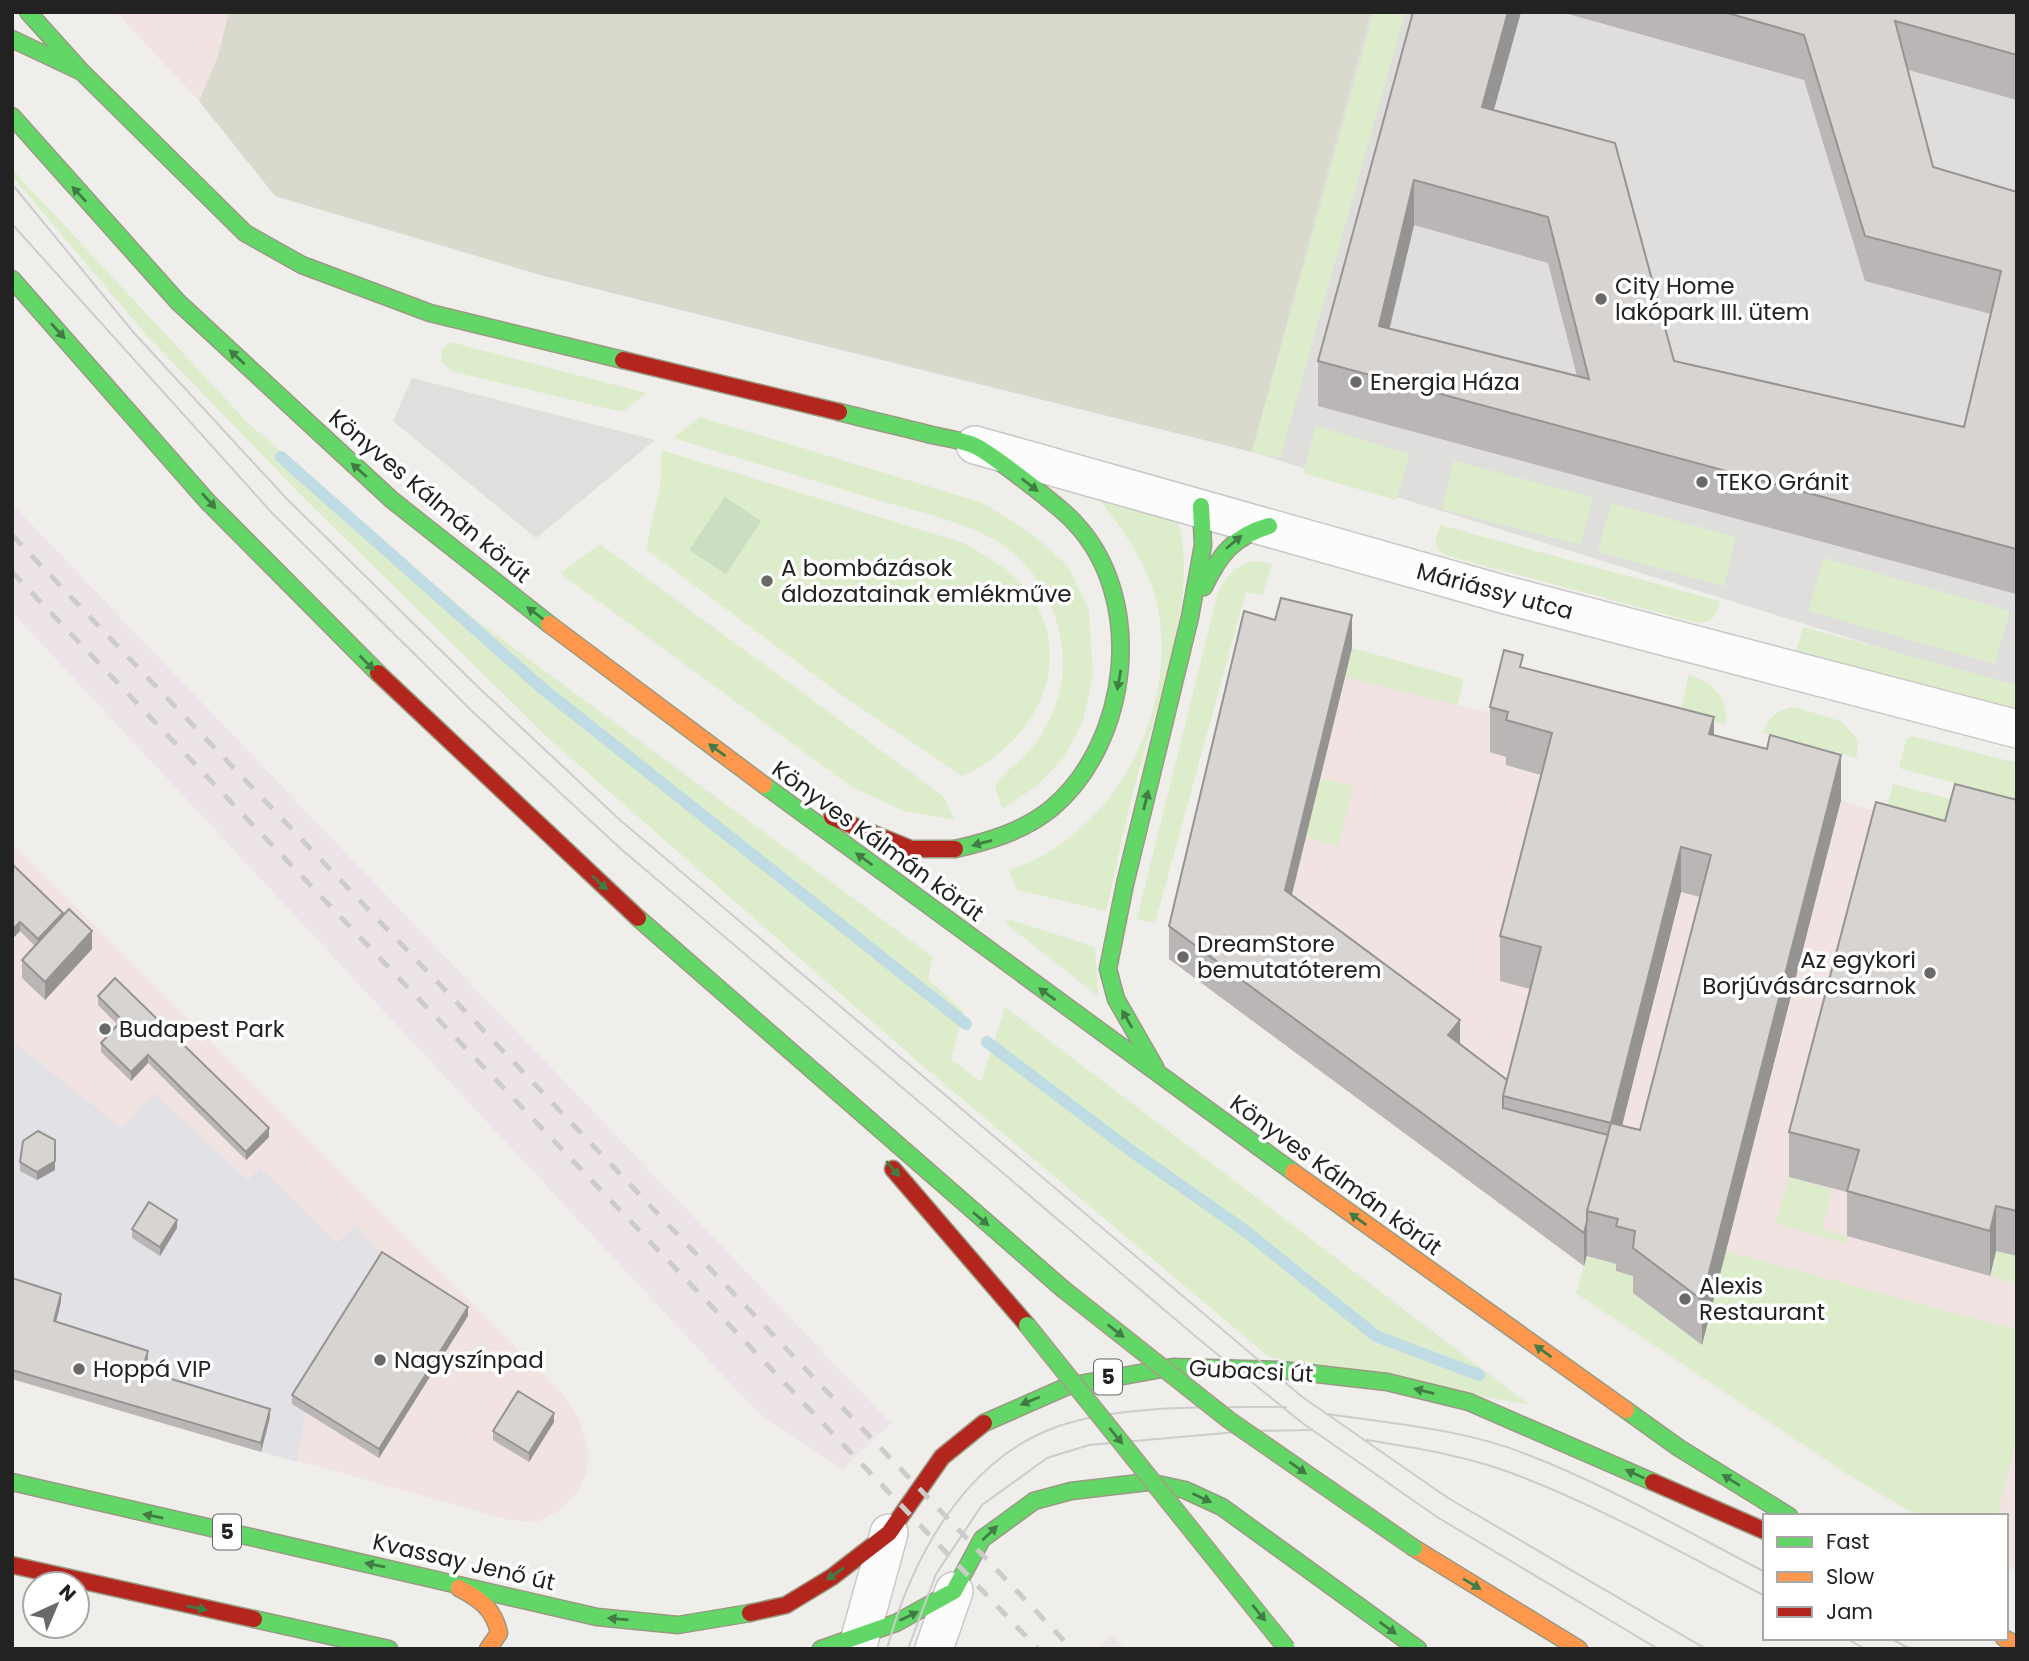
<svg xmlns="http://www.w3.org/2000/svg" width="2029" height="1661" viewBox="0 0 2029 1661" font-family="Poppins,sans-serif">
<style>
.residential{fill:#dfdedc}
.commercial{fill:#f1e3e1}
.industrial{fill:#ede4e9}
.construction{fill:#d9d9cd}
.grass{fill:#ddeccb}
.forest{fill:#cbdec1}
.parking{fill:#e0dfde}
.plaza{fill:#e2e1e5}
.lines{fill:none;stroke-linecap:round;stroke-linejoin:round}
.stream{stroke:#bfdbe3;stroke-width:12}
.street-casing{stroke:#c9c8c7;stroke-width:40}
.fast-casing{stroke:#999a82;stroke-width:19}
.slow-casing{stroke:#999a82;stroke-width:19}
.jam-casing{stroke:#999a82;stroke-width:19}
.street{stroke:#fdfcfc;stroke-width:37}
.fast{stroke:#63d668;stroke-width:16}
.slow{stroke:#ff974d;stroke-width:16}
.jam{stroke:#b3261e;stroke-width:16}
.tram{stroke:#ccc;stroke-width:2}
.rail{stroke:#ccc;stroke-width:5;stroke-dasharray:14 14;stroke-linecap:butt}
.fast-bridge-casing{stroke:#a79c86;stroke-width:19;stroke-linecap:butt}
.fast-bridge{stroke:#63d668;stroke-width:16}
.wall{fill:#b9b6b5;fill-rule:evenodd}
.shaded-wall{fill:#969493}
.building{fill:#d7d4d2;stroke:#969493;stroke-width:2;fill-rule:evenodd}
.oneway{fill:#427c45}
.poi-dot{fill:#6a6968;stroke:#fff;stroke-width:2.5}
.labels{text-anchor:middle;stroke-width:7;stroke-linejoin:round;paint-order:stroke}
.shield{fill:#fff;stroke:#646464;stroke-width:2}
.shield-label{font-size:21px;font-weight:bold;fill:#222}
.poi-label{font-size:23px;fill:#222;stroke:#fff;text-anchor:start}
.street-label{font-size:23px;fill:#222;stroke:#fff}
</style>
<rect width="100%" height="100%" fill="#f0eeeb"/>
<path class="residential" d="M1371,12H2017V690L1252,452Z"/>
<path class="commercial" d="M116,12H229L218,56L199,101Z
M1281,630L1352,648L1346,677L1841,800L1885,814L1893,784L1962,802L2017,846V1572L2006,1567V1516H1918L1849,1475L1576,1293L1584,1266L1169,959Z
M12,843L564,1395L579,1419L588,1447L587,1474L573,1498L557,1512L537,1522L509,1520L12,1380Z"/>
<path class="industrial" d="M12,504L891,1423L843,1469L758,1413L12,612Z
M1112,1635L1125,1649H1097Z"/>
<path class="construction" d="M229,12H1371L1252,452L540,275L275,196L199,101L218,56Z"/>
<path class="grass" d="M1374,12H1405L1280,458L1252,452Z
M12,169L248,423L477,621L933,957L928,979L964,1012L951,1059L981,1082L1005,1007L1530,1405L1269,1357L923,1066L548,738L304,498L148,337L12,176Z
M450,342L646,393L623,412L454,372L441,362L442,349Z
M700,417L983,503L1032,534L1068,566L1089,610L1093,675L1083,721L1065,756L1038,785L1002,809L995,786C1005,770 1020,762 1032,748C1044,733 1056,709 1060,690C1072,634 1045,568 993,539C958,520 915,511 877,500C809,479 741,459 673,438Z
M1316,426L1410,454L1396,500L1303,473Z
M661,450L964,543C989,558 1014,571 1031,596C1078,666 1031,746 962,776L840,694L646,549L661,481Z
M1454,461L1593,497L1581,545L1442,509Z
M1097,497L1177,518C1202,596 1152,718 1132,796C1123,834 1115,873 1106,911L1017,890L1009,870C1114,837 1180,709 1157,604C1147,562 1123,530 1097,497Z
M1611,503L1736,537L1724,586L1598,552Z
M1440,525L1720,601C1716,616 1714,622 1698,623L1448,556L1439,551L1435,542Z
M600,544L943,796L955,820L904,811L852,787L560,573Z
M1824,558L2010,611L1995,664L1808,611Z
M1257,561L1272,564L1263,595L1246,592L1155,923L1137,919L1218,592C1229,575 1236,563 1257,561Z
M1803,627L2017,685V710L1796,651Z
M1352,648L1464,679L1457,705L1345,677Z
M1689,674C1711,683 1731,697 1725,724L1680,712Z
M1794,707L1841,721L1858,740L1857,758L1763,732C1770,716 1777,710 1794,707Z
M1912,736L2017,763V800L1899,768L1906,739Z
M1321,778L1353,786L1338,846L1306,837Z
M1893,784L1962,802L1945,866L1876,848Z
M1008,919L1095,947L1098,996L1005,923Z
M1789,1177L1832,1189L1822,1229L1847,1236L1845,1243L1776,1224Z
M1725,1251L2017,1330V1437L1997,1516H1918L1849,1475L1576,1293L1587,1256L1618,1265L1617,1271L1635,1276L1633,1293L1702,1345Z
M1996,1251L2017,1256V1283L1990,1276Z"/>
<path class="forest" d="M725,497L761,521L726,574L689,550Z"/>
<path class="parking" d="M412,378L655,440L536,538L393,421Z"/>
<path class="plaza" d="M12,1041L122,1128L154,1093L248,1180L260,1168L337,1243L355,1226L384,1255L306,1412L297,1462L261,1452L270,1417L142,1379L54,1330L12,1287Z"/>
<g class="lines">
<path class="stream" d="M281,457L543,689L966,1024
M987,1042L1130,1150L1244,1230L1376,1336L1479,1375"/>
<g class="street-casing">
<path id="street" d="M975,445L1506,595L2017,729
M857,1649L889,1533
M934,1649L954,1591"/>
</g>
<g class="fast-casing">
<path id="fast" d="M28,12L82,72
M12,39L82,72L245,233L302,265L430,313L623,360
M12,116L178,302L392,500L549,624
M12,279L207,501L378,673
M839,412C870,420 901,427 932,435C945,438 961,440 973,445C987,450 1063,509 1074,522C1147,598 1130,742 1052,808C1024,831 990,841 955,849
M1204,587C1219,555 1234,536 1269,526
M764,785L1293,1172
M638,918L1063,1289
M1155,1067L1116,999L1108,969L1125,884L1190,617L1203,545L1201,506
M1626,1410L1679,1448L1789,1516
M984,1423L1068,1386L1173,1367L1282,1370L1387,1382L1469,1402L1653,1482
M12,1482L597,1617L678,1625L750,1613
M254,1619L389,1649
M821,1649L896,1623L954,1591L982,1539L1034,1501L1071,1491L1148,1482L1185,1490L1222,1507L1418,1649"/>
</g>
<g class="slow-casing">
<path id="slow" d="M549,624L764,785
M1293,1172L1626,1410
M1414,1548L1579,1649
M459,1588C480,1599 494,1609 499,1633L488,1649
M2004,1638L2017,1645"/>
</g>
<g class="jam-casing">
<path id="jam" d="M623,360L839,412
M378,673L638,918
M832,817L911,849H955
M893,1169L1027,1325
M1653,1482L1765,1531
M12,1565L254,1619
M750,1613L786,1605L832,1577L889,1533L942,1457L984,1423"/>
</g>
<use href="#street" class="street"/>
<use href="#fast" class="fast"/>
<use href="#slow" class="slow"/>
<use href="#jam" class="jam"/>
<path class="tram" d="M12,184L134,333L286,498L478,687L620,820L1301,1396L1448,1498L1706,1649
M12,224L273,514L475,714L621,849L1201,1341L1301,1422L1437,1517L1658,1649
M1328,1414C1394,1424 1463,1429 1526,1454C1609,1486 1686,1531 1765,1572
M1367,1440C1416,1448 1468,1456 1514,1474C1601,1507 1682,1553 1765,1596
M1846,1638L1865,1649
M1890,1638L1910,1649
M887,1649C911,1559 965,1458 1059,1426C1124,1404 1218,1407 1286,1407
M908,1649L936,1574L982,1505L1047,1458L1089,1445L1248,1431L1312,1430"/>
<path class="rail" d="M12,535L1072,1649
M12,572L1038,1649"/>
<g class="fast-bridge-casing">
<path id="fast-bridge" d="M1063,1289L1229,1420L1414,1548
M1027,1325L1287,1649"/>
</g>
<use href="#fast-bridge" class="fast-bridge"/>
</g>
<path class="wall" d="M1413,12H1521L1494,110L1674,361L1964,427L1991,314L1865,281L1804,80L1561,12H2017V100L1908,70L1933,167L2017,192V590L2016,594L1318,406V361ZM1414,225L1548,263L1577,376L1390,328Z
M1352,648L1292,895L1460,1044L1507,1080L1530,989L1500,981V936L1541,775L1506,765V757L1490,752V707L1523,668L1714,736L1841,800L1702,1345L1633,1293V1276L1616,1271V1264L1587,1256V1254L1584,1266L1169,959V926ZM1681,892L1700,897L1640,1130L1622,1126Z
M2017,800V1256L1996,1251L1990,1276L1847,1236V1192L1789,1177V1132L1945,821Z
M12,864L63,916L92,949L45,1000L22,978V960L35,946L20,931L12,939Z
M98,996L269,1137L246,1160L148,1063L131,1081L101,1052V1043L118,1025L98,1005Z
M20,1162L55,1170L37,1180L20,1171Z
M177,1228L160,1256L132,1238V1229Z
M12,1278L61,1302L56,1322L148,1359L144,1371L270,1417L261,1452L12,1379Z
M468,1316L379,1458L292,1404V1395Z
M554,1422L529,1462L493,1440V1431Z"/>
<path class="shaded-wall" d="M1508,12H1521L1482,152V107Z
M1414,180V225L1379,371V326Z
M2017,545V590L2016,594V549Z
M1352,615V648L1285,922V890Z
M1714,717V762L1709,734Z
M1841,755V800L1702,1345V1300Z
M1681,847V892L1611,1169V1123Z
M63,913V922L38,948V939Z
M20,922V931L12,939V930Z
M92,931V949L45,1000V982Z
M1460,1020V1052L1448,1035Z
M148,1055V1063L131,1081V1072Z
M269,1128V1137L246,1160V1152Z
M55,1161V1170L37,1180V1172Z
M1996,1206V1251L1990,1276V1231Z
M177,1220V1228L160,1256V1247Z
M1587,1221V1254L1584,1266V1233Z
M61,1294V1302L54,1330V1321Z
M468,1307V1316L379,1458V1449Z
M148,1351V1359L142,1379V1370Z
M270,1409V1417L261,1452V1443Z
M554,1413V1422L529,1462V1453Z"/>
<path class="building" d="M1413,12H1508L1482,107L1615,143L1674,361L1964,427L2001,271L1865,236L1804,35L1724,12H2017V55L1895,21L1933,167L2017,192V545L2016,549L1318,361ZM1414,180L1548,217L1589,379L1379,326Z
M1281,598L1352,615L1285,890L1460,1020L1448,1035L1507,1080L1503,1096V1108L1608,1135L1587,1211V1221L1584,1233L1169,926L1244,611L1275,620Z
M1504,650L1523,655L1520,667L1714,717L1709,734L1767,749L1770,735L1841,755L1702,1300L1633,1248L1635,1231L1616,1226L1618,1219L1587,1211L1611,1123L1640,1130L1711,855L1681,847L1611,1123L1503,1096L1541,947L1500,936L1552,733L1506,720L1508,712L1490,707Z
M1955,784L2017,800V1211L1996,1206L1990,1231L1847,1191L1859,1150L1789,1132L1876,802L1945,821Z
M12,864L63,913L38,939L20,922L12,930Z
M69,909L92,931L45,982L22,960Z
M115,978L269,1128L246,1152L148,1055L131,1072L101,1043L122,1020L98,996Z
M38,1131L55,1140V1161L37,1172L20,1162L23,1141Z
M149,1202L177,1220L160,1247L132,1229Z
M382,1252L468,1307L379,1449L292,1395Z
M12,1278L61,1294L54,1321L148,1351L142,1370L270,1409L261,1443L12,1370Z
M518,1391L554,1413L529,1453L493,1431Z"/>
<defs><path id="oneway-solid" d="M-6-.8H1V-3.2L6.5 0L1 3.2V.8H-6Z" transform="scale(1.75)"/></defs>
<g class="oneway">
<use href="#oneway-solid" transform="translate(79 194) rotate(-133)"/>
<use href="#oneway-solid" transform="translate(58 331) rotate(48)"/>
<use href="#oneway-solid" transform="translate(237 357) rotate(-137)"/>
<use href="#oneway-solid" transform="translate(359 470) rotate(-138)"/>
<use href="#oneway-solid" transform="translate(1030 485) rotate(38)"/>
<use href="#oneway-solid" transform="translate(209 501) rotate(48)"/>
<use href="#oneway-solid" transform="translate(1234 542) rotate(-40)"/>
<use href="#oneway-solid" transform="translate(535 613) rotate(-143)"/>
<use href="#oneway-solid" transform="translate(367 663) rotate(45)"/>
<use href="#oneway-solid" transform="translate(1119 680) rotate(100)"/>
<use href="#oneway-solid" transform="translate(717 750) rotate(-144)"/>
<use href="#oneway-solid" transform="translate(1146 800) rotate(-76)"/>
<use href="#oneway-solid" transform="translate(982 843) rotate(165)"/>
<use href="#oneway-solid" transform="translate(864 859) rotate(-144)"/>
<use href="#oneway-solid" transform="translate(600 883) rotate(43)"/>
<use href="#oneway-solid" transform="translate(1047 994) rotate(-144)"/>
<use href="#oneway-solid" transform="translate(1127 1019) rotate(-120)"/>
<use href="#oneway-solid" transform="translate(893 1169) rotate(49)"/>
<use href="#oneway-solid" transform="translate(981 1219) rotate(40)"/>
<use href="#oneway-solid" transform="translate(1358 1219) rotate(-144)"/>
<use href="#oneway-solid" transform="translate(1116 1331) rotate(38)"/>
<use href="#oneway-solid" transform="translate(1543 1351) rotate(-144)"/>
<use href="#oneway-solid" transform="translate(1424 1391) rotate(-166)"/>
<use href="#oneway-solid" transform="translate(1030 1401) rotate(158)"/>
<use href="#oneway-solid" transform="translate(1116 1436) rotate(51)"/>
<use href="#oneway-solid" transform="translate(1298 1468) rotate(35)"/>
<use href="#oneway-solid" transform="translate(1635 1474) rotate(-156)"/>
<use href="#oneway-solid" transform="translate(1731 1480) rotate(-148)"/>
<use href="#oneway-solid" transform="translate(1202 1498) rotate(25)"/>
<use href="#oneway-solid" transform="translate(153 1516) rotate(-168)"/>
<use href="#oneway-solid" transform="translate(990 1533) rotate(-44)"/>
<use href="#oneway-solid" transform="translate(375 1565) rotate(-168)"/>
<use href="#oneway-solid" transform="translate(835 1574) rotate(145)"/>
<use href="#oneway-solid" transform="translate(1472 1584) rotate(31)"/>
<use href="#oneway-solid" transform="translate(197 1608) rotate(12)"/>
<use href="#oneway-solid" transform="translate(1259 1613) rotate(51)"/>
<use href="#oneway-solid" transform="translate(909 1616) rotate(-26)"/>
<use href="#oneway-solid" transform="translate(618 1619) rotate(-175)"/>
<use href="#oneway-solid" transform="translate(1388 1628) rotate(36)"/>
</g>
<g class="poi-dot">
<circle cx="1601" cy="299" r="7"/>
<circle cx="1356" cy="382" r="7"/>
<circle cx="1702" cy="482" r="7"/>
<circle cx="767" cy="581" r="7"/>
<circle cx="1183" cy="957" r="7"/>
<circle cx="1930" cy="973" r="7"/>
<circle cx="105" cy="1029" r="7"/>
<circle cx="1685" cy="1299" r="7"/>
<circle cx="380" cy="1360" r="7"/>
<circle cx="79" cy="1369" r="7"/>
</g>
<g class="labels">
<g class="shield">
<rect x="1094" y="1359.5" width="28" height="35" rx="5"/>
<rect x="213" y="1514.5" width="28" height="35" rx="5"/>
</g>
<g class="shield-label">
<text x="1108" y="1384">5</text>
<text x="227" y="1539">5</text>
</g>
<g class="poi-label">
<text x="1615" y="294">City Home<tspan x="1615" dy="26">lakópark III. ütem</tspan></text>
<text x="1370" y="390">Energia Háza</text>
<text x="1716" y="490">TEKO Gránit</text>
<text x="781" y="576">A bombázások<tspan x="781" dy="26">áldozatainak emlékműve</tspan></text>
<text x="1197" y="952">DreamStore<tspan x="1197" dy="26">bemutatóterem</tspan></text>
<text x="1916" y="968" text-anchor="end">Az egykori<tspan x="1916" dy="26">Borjúvásárcsarnok</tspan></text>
<text x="119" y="1037">Budapest Park</text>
<text x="1699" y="1294">Alexis<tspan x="1699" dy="26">Restaurant</tspan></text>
<text x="394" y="1368">Nagyszínpad</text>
<text x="93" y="1377">Hoppá VIP</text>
</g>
<g class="street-label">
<text transform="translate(430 496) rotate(40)" y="8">Könyves Kálmán körút</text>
<text transform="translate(1495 591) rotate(15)" y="8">Máriássy utca</text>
<text transform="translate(878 841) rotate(36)" y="8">Könyves Kálmán körút</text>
<text transform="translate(1336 1175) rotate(36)" y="8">Könyves Kálmán körút</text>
<text transform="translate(1251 1371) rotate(3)" y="8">Gubacsi út</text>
<text transform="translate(464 1562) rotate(13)" y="8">Kvassay Jenő út</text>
</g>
</g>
<rect width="2029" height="1661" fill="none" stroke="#222222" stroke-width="28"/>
<rect x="1763" y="1514" width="245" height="126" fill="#ffffff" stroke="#a7a7a7" stroke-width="2"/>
<rect x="1777" y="1537" width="35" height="10" fill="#63d668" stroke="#a7a7a7" stroke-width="2"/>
<text x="1826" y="1549" font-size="21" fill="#222222">Fast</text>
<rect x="1777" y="1572" width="35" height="10" fill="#ff974d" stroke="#a7a7a7" stroke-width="2"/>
<text x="1826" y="1584" font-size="21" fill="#222222">Slow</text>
<rect x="1777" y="1607" width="35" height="10" fill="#b3261e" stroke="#a7a7a7" stroke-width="2"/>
<text x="1826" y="1619" font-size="21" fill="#222222">Jam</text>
<g transform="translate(56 1605) rotate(44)"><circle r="33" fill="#ffffff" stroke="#a7a7a7" stroke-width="2"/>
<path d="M0-5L12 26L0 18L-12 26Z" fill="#6a6968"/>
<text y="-10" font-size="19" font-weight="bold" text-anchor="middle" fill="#222222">N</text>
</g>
</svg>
